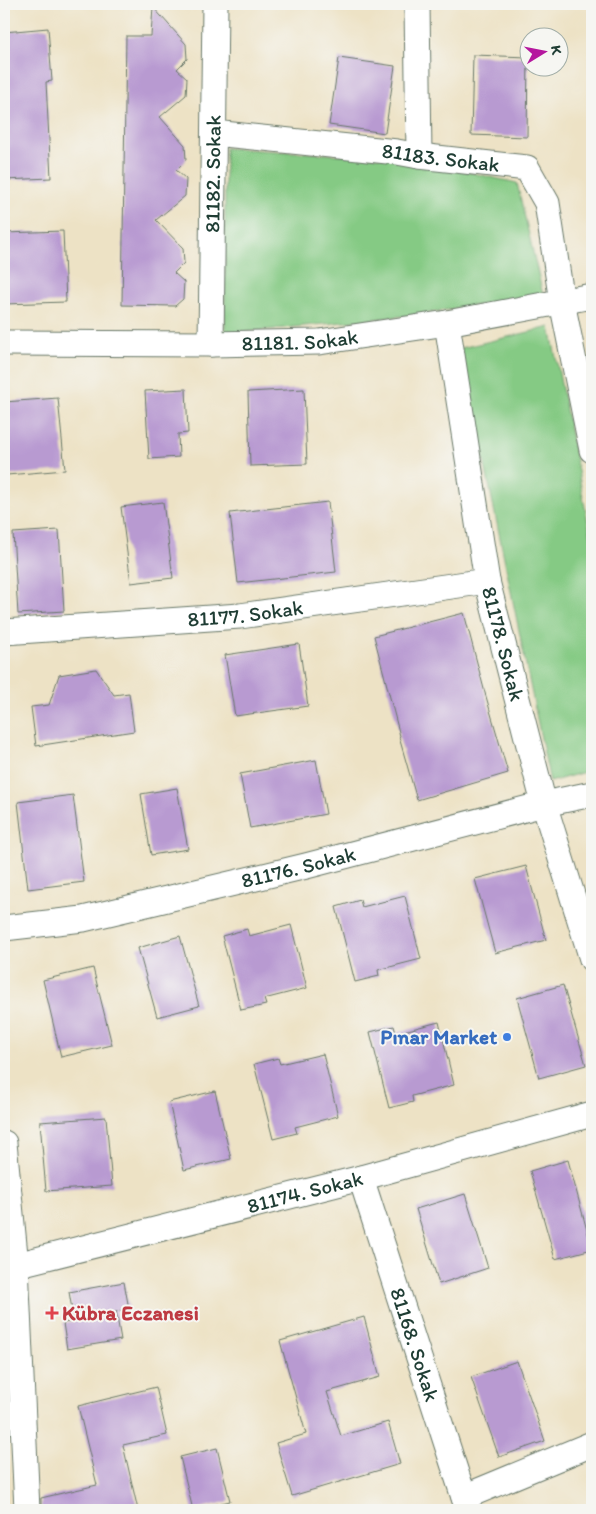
<svg xmlns="http://www.w3.org/2000/svg" width="596" height="1514" viewBox="0 0 596 1514" font-family="Itim,sans-serif">
<style>
.green{fill:#85ca84;stroke:#52845c}
.building{fill:#b89ad1}
.lines{fill:none;stroke-linecap:round;stroke-linejoin:round}
.minor-casing{stroke:#677767;stroke-width:27}
.minor{stroke:#fff;stroke-width:25}
.shop-dot{fill:#3f7fe0;stroke:#f6f6f2;stroke-width:2}
.health-dot{fill:#e0444e;stroke:#f6f6f2;stroke-width:2}
.labels{text-anchor:middle;stroke-width:4;stroke-linejoin:round;paint-order:stroke}
.street-label{font-size:21px;fill:#1f3d34;stroke:#f6f6f2}
.shop-label{font-size:21px;font-weight:bold;fill:#366cbe;stroke:#f6f6f2;text-anchor:end}
.health-label{font-size:21px;font-weight:bold;fill:#be3a42;stroke:#f6f6f2;text-anchor:start}
</style>
<rect width="100%" height="100%" fill="#f6f6f2"/>
<filter id="ink" filterUnits="userSpaceOnUse"><feTurbulence type="fractalNoise" baseFrequency=".02" numOctaves="2"/><feDisplacementMap in="SourceGraphic" scale="10" xChannelSelector="R" yChannelSelector="G"/><feConvolveMatrix kernelMatrix="1 2 1 2 8 2 1 2 1" color-interpolation-filters="sRGB"/></filter>
<filter id="wash" filterUnits="userSpaceOnUse"><feTurbulence type="fractalNoise" baseFrequency=".0096" numOctaves="4" result="noise"/><feDisplacementMap in="SourceGraphic" scale="20" xChannelSelector="R" yChannelSelector="G"/><feGaussianBlur stdDeviation="1.12" result="paint"/><feColorMatrix in="noise" values="0 0 0 0 0 0 0 0 0 0 0 0 0 0 0 0 0 1.4 0 .05"/><feComposite in="paint" operator="in"/></filter>
<g filter="url(#wash)">
<rect width="100%" height="100%" fill="#ede2c5"/>
<path class="green" d="M225,148L410,159L517,183L543,295L414,315L225,334Z
M550,327L592,543V770L550,782L461,348Z"/>
<g id="blocks">
<path class="building" d="M153,7L186,44L187,59L177,69L187,78L186,95L160,117L185,145L186,160L176,170L186,179L185,196L156,220L183,248L184,263L174,273L184,282L183,299L175,306L122,305L126,36H151Z
M48,28L52,81L46,82L51,178L4,180V32Z
M473,55L528,57L527,137L471,135Z
M339,58L395,66L385,133L329,125Z
M63,231L66,302L4,304V233Z
M186,389L188,433L178,434L179,457L149,459L145,391Z
M304,389L307,464L250,466L248,392Z
M58,398L65,470L7,475L4,442V402Z
M163,502L173,578L131,583L121,507Z
M328,502L336,572L238,583L230,513Z
M59,530L64,611L18,614L13,533Z
M464,613L485,693L508,773L417,800L399,737L400,736L374,636Z
M299,644L308,706L235,716L225,655Z
M96,669L114,695L129,693L134,731L36,746L31,707L49,705L59,675Z
M316,760L326,814L250,828L240,774Z
M177,788L188,849L151,855L141,794Z
M73,795L84,882L28,889L18,802Z
M526,866L546,940L495,953L475,879Z
M405,896L421,959L378,970L379,976L355,982L336,907L360,900L362,907Z
M291,925L307,988L264,999L266,1005L241,1010L222,936L247,929L249,936Z
M180,936L199,1006L157,1017L138,948Z
M93,968L112,1045L61,1057L43,980Z
M563,985L586,1065L539,1078L517,998Z
M439,1022L454,1085L412,1096L413,1102L389,1108L370,1032L394,1026L396,1033Z
M323,1054L338,1116L295,1127L297,1133L273,1139L254,1064L278,1058L280,1064Z
M215,1091L231,1159L184,1170L169,1102Z
M106,1117L112,1186L46,1191L40,1122Z
M568,1160L592,1249L555,1259L530,1171Z
M465,1194L488,1268L439,1284L416,1209Z
M124,1282L129,1309L116,1311L121,1340L67,1349L63,1323L74,1321L69,1292Z
M364,1317L380,1377L327,1392L341,1436L388,1422L400,1464L292,1496L276,1443L306,1434L280,1341Z
M517,1361L545,1441L499,1457L471,1377Z
M156,1387L167,1435L123,1445L138,1510H41V1498L97,1485L78,1406Z
M217,1448L230,1501L193,1510L180,1457Z"/>
</g>
</g>
<g filter="url(#ink)">
<use href="#blocks" fill-opacity="0" stroke="#677767" stroke-width="1"/>
<g class="lines">
<g class="minor-casing">
<g id="minor">
<path d="M417,4L419,156"/>
<path id="s1" d="M214,133L397,152L419,156L527,168L547,203L562,302L592,450"/>
<path id="s2" d="M447,323L487,581L544,804L592,959"/>
<path id="s3" d="M4,343L211,344L319,342L447,323L592,296"/>
<path id="s4" d="M211,344L215,4"/>
<path id="s5" d="M4,632L240,616L487,581"/>
<path id="s6" d="M4,928L83,919L306,866L544,804L592,794"/>
<path d="M4,1143L16,1265L27,1510"/>
<path id="s7" d="M361,1178L468,1510"/>
<path id="s8" d="M16,1265L361,1178L592,1114"/>
<path d="M464,1497L592,1444"/>
</g>
</g>
<use href="#minor" class="minor"/>
</g>
</g>
<circle class="shop-dot" cx="507" cy="1037" r="5"/>
<path class="health-dot" d="M49.5 1305.5h5v5h5v5h-5v5h-5v-5h-5v-5h5z"/>
<g class="labels">
<g class="street-label">
<text dy="7" stroke="none"><textPath href="#s1" startOffset="228">81183. Sokak</textPath></text>
<text dy="7" stroke="none"><textPath href="#s4" startOffset="170">81182. Sokak</textPath></text>
<text dy="7" stroke="none"><textPath href="#s3" startOffset="296">81181. Sokak</textPath></text>
<text dy="7" stroke="none"><textPath href="#s5" startOffset="242">81177. Sokak</textPath></text>
<text dy="7" stroke="none"><textPath href="#s2" startOffset="326">81178. Sokak</textPath></text>
<text dy="7" stroke="none"><textPath href="#s6" startOffset="301">81176. Sokak</textPath></text>
<text dy="7" stroke="none"><textPath href="#s8" startOffset="298">81174. Sokak</textPath></text>
<text dy="7" stroke="none"><textPath href="#s7" startOffset="175">81168. Sokak</textPath></text>
</g>
<g class="shop-label">
<text x="497" y="1044">Pınar Market</text>
</g>
<g class="health-label">
<text x="62" y="1320">Kübra Eczanesi</text>
</g>
</g>
<rect width="596" height="1514" fill="none" stroke="#f6f6f2" stroke-width="20"/>
<g transform="translate(544 52) rotate(80)"><circle r="24" fill="#f6f6f2" stroke="#a0aca6"/>
<path d="M0-4L9 19L0 12L-9 19Z" fill="#b5179e"/>
<text y="-8" font-size="14" font-weight="bold" text-anchor="middle" fill="#1f3d34">K</text>
</g>
</svg>
